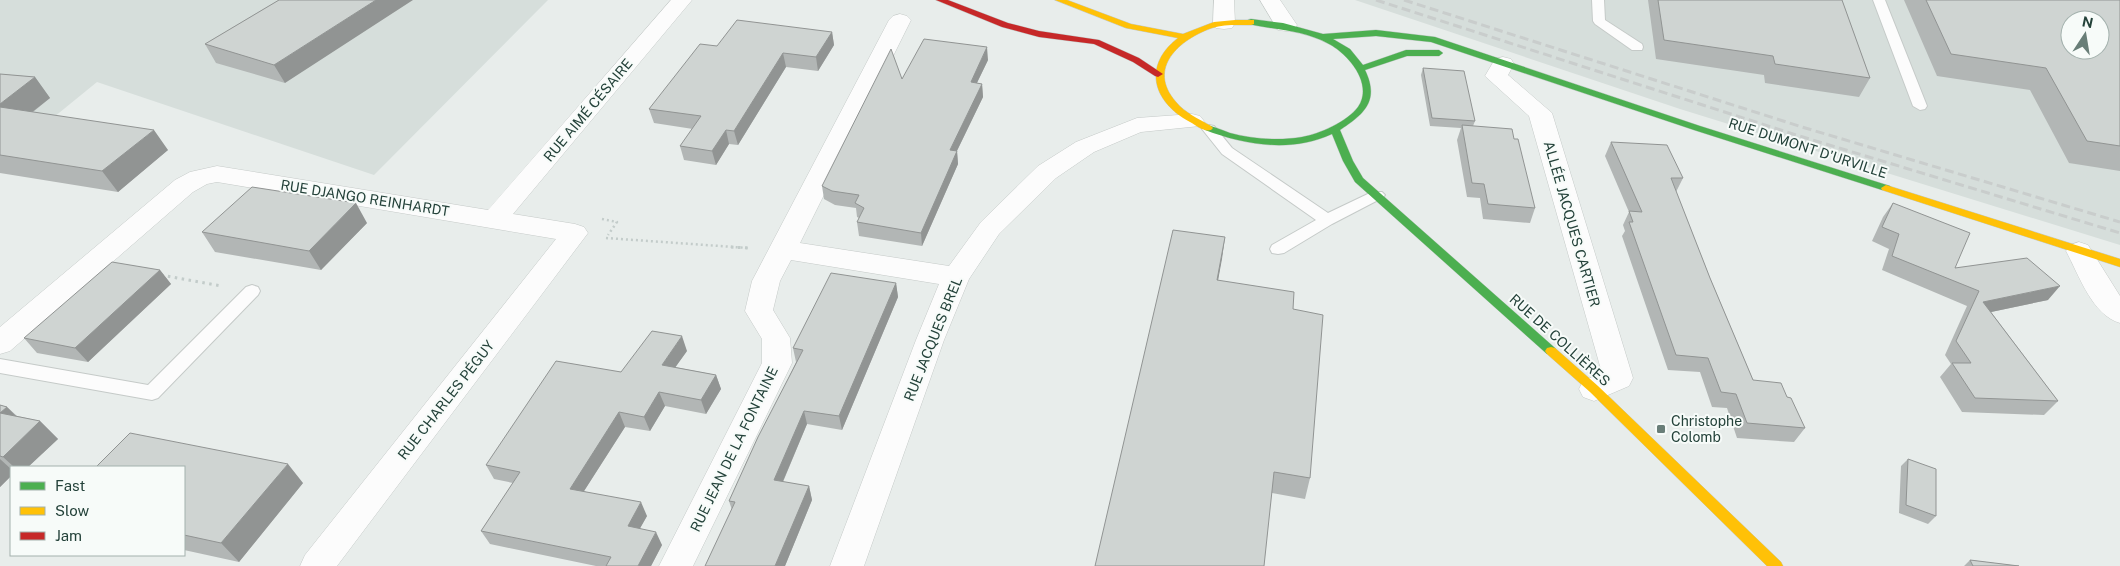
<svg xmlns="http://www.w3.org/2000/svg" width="2120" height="566" viewBox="0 0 2120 566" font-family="'Public Sans',sans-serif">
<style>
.built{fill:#d6dedb;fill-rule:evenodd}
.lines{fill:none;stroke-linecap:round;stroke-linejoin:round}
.lane-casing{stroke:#c5cac8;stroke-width:2}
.street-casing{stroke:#c5cac8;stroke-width:1}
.fast-casing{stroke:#c3cbc8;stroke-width:1}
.slow-casing{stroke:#c3cbc8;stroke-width:1}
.jam-casing{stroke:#c3cbc8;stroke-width:1}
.path-far1{stroke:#c3ccca;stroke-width:2.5;stroke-dasharray:2 3;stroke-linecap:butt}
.path{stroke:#c3ccca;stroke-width:3;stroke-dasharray:2.5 4.5;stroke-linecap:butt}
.lane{fill:#fcfcfc;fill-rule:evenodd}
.street{fill:#fcfcfc;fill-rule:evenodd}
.fast{fill:#4caf50;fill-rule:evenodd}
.slow{fill:#ffc107;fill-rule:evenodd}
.jam{fill:#c62828;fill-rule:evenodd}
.rail{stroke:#c9cdcc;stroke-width:3;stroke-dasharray:9 4.5;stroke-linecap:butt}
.wall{fill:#b2b6b5}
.shaded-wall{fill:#919493}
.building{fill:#cfd4d2;stroke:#919493;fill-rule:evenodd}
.poi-dot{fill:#697e78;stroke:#f7fbf9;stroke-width:2}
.labels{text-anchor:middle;stroke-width:4;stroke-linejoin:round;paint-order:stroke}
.street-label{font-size:14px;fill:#24423a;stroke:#f7fbf9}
.poi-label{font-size:14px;fill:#24423a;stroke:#f7fbf9;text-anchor:start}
</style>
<rect width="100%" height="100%" fill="#e8edeb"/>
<path class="built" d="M0,0H548L374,175L97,82L0,161Z
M1355,0H2120V245L1680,109ZM2070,20H2100V50H2070Z"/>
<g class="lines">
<g class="lane-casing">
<path id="lane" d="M1592,0H1604L1605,20L1642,44L1643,47L1642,50H1632L1595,24L1593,21Z
M1873,0H1885L1927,106L1925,109L1920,110L1913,106Z
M1209,125L1214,126L1232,148L1328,213L1372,192H1382L1385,195L1382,198L1332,224L1284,253L1278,254L1272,253L1270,249L1272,245L1316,220L1222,154L1202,129L1204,126Z
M252,285L258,287L260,291L258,295L158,398L152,400L0,373V359L148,385L246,287Z"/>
</g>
<g class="street-casing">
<path id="street" d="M671,0H692L513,214L575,224L584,227L588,233L337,566H300L305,555L556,239L217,182L207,184L193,192L10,351L0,354V327L175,180L190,172L217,166L488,210Z
M1214,0H1234L1235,23L1232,28L1224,29L1216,28L1213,23Z
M1260,0H1280L1297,25L1294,30L1286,31L1278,30Z
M900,14L907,16L911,20L800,243L949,266L981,222L1038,166L1076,142L1137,118L1192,114L1200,116L1204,121L1200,126L1141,132L1094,152L1056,178L999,234L969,279L944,340L864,566H830L916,340L939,284L791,260L780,281L773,310L790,338L792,363L693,566H659L762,363V339L745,311L752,281L889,20L893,16Z
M1503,57L1511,59L1514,64L1508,75L1552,113L1633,378L1629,386L1594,401L1583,397L1579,389L1583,381L1602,373L1529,116L1485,76L1495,59Z
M2079,242L2088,245L2120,296V323C2092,315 2079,275 2066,251L2070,245Z"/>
</g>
<g class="fast-casing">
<path id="fast" d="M1251,19L1283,23L1323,34L1376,30L1435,37L1700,126L1890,186L1891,188L1890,190H1882L1694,130L1431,42L1376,36L1333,39L1350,49L1363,65L1406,50H1439L1443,53L1439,56H1407L1365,70C1380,101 1364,114 1340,130L1353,161L1363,178L1555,348L1557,351L1555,354H1547L1355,182L1343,161L1332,134C1291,153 1245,145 1205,130L1203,128L1208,125C1215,127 1222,130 1230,133C1253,139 1278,141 1302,137C1319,134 1347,122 1358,107C1374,84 1348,54 1329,44C1303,30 1276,30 1248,24V20Z"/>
</g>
<g class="slow-casing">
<path id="slow" d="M1055,0H1067L1131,24L1183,34L1214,22L1235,20H1254V24L1251,25C1238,25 1224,24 1212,28C1180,39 1146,68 1176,102C1185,113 1199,119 1211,126L1213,128L1211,130C1204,132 1197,126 1190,122C1153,102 1142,66 1178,38L1126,28Z
M1886,185L2120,259V267L1882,190L1881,188Z
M1551,347L1555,348L1598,386L1781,562L1783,566H1767L1590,392L1547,354L1545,351L1547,348Z"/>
</g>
<g class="jam-casing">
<path id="jam" d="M936,0H948L1008,23L1039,31L1099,40L1139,58L1163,74L1158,77L1155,76L1133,62L1094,44L1039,37L1002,27Z"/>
</g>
<path class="path-far1" d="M602,219L617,222L608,235
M606,238L748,248"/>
<path class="path" d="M731,247L748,248
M161,275L221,286"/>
<use href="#lane" class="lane"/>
<use href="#street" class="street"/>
<use href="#fast" class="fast"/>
<use href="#slow" class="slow"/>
<use href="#jam" class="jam"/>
<path class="rail" d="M1376,0L1793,134L2120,233
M1404,0L1802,127L2120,222"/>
</g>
<path class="wall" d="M279,0L285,83L216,63L205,44Z
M1648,0H1842L1870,78L1859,97L1765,83L1764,75L1656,59Z
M1904,0H2120V171L2069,163L2030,90L1937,76Z
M832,32L834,45L818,71L786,67L738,145L729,144L716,165L684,160L680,146L693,129L654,123L649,109L717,46Z
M988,60L977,83L982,84L983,97L957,151L958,164L922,246L859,236L857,222L859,218L857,217L856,208L835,205L824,199L822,186L902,79Z
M1423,68L1475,121L1473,126L1514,139L1535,208L1530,223L1483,219L1480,198L1467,197L1457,140L1461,128L1430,126L1421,75Z
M0,74L35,77L50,98L33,112L168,150L118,192L0,173Z
M1611,142L1683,178L1676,192L1710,278L1753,380L1787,397L1805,428L1794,442L1737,438L1727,408L1712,407L1700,372L1668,370L1622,236L1625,231L1623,225L1629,212L1605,156Z
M1893,203L1955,268L2048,300L1991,312L2058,401L2044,415L1962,412L1940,377L1951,364L1945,355L1967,306L1882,270L1889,249L1872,241L1883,217Z
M367,223L321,270L215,252L202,232Z
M1225,237L1218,280L1293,309L1310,478L1305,499L1272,493L1095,566Z
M160,270L171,284L88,362L37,353L24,338Z
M896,283L898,297L842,430L807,424L783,482L809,486L812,500L785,566H705L732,510L729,501L796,362L793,348Z
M687,351L675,367L716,375L721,389L706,414L665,406L650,431L625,427L584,491L647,516L640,528L662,545L651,566H596L490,544L481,531L513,483L494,479L486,465Z
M0,405L7,407L17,416L40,421L58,439L28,467H11V476L0,487Z
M1908,459L1936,516L1928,524L1899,513L1901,466Z
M184,467L303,483L239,562L184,550Z
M1970,560L2019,566H1964Z"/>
<path class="shaded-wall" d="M376,0H413L285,83L274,65Z
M832,32L834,45L818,71L816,57Z
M987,47L988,60L971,95V82Z
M783,53L786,67L738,145L734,131Z
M35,77L50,98L13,127L0,110V104Z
M982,84L983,97L951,163L950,150Z
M154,130L168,150L118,192L102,171Z
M726,130L729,144L716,165L712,151Z
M957,151L958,164L922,246L921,233Z
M356,203L367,223L321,270L309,251Z
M1225,237L1222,259L1214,302L1217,280Z
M160,270L171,284L88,362L75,348Z
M896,283L898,297L842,430L839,416Z
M2060,286L2048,300L1972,316L1983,302Z
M682,336L687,351L667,379L662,365Z
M716,375L721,389L706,414L701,400Z
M659,392L665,406L650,431L644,417Z
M7,407L25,425L0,413Z
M804,411L807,424L778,493L774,480Z
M619,412L625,427L577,502L570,489Z
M40,421L58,439L28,467H14L3,457Z
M0,459L11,469V476L0,487Z
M288,464L303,483L239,562L221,543Z
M809,486L812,500L785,566H775Z
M641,502L647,516L634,539L628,526Z
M656,532L662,545L651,566H638Z"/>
<path class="building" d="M279,0H376L274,65L205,44Z
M1658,0H1842L1870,78L1775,64L1773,56L1664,40Z
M1926,0H2120V146L2087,141L2046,68L1951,54ZM2070,20H2100V50H2070Z
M737,20L832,32L816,57L783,53L734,131L726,130L712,151L680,146L701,116L649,109L700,44L717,46Z
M924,39L987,47L971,82L982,84L950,150L957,151L921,233L857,222L864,208L855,203L859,195L832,191L822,186L891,49L902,79Z
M1423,68L1464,71L1475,121L1432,118Z
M0,74L35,77L0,104Z
M0,107L154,130L102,171L0,155Z
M1462,125L1512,129L1514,139H1518L1535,208L1488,204L1484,184L1472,183Z
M1611,142L1667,145L1683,178H1671L1710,278L1753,380L1781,383L1787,397L1791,398L1805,428L1747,423L1736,394L1721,392L1708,358L1676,355L1629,222H1633L1629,211L1642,212Z
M252,187L356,203L309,251L202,232Z
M1893,203L1970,233L1955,268L2027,258L2060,286L1983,302L2058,401L1975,398L1952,363H1971L1956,341L1979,291L1892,256L1899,234L1882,227Z
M1173,230L1225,237L1217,280L1294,292L1293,309L1323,315L1310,478L1274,472L1264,566H1095Z
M112,262L160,270L75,348L24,338Z
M831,273L896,283L839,416L804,411L774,480L809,486L775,566H705L735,502L729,501L758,437L803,350L793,348Z
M652,331L682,336L662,365L716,375L701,400L659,392L644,417L619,412L570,489L641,502L628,526L656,532L638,566H606L611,557L481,531L520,472L486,465L556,361L621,372Z
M0,405L7,407L0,413L40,421L3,457L0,456Z
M130,433L288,464L221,543L184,535V467H96Z
M1908,459L1936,469V516L1906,505Z
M1970,560L2019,566H1973Z"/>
<rect class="poi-dot" x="1656" y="424" width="10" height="10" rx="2.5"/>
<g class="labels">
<g class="street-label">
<text transform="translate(588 110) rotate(-50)" y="5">RUE AIMÉ CÉSAIRE</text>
<text transform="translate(1808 148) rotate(18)" y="5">RUE DUMONT D'URVILLE</text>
<text transform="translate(365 198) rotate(9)" y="5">RUE DJANGO REINHARDT</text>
<text transform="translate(1572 224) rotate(74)" y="5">ALLÉE JACQUES CARTIER</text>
<text transform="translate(933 339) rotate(-68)" y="5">RUE JACQUES BREL</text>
<text transform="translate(1560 340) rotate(42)" y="5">RUE DE COLLIÈRES</text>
<text transform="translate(446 400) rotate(-52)" y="5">RUE CHARLES PÉGUY</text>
<text transform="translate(734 449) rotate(-64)" y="5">RUE JEAN DE LA FONTAINE</text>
</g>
<g class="poi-label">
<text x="1671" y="426">Christophe<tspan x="1671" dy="16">Colomb</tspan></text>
</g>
</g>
<rect x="10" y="466" width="175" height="90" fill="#f7fbf9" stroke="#a3b1ad"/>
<rect x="20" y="482" width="25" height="8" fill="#4caf50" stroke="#a3b1ad"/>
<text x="55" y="491" font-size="15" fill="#24423a">Fast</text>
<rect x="20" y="507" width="25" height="8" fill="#ffc107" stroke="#a3b1ad"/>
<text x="55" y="516" font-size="15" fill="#24423a">Slow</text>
<rect x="20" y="532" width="25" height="8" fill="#c62828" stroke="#a3b1ad"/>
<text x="55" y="541" font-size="15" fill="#24423a">Jam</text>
<g transform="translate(2085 35) rotate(12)"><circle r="24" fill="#f7fbf9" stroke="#a3b1ad"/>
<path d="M0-4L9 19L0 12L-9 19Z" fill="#697e78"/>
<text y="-8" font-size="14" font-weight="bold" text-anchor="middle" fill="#24423a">N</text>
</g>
</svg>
